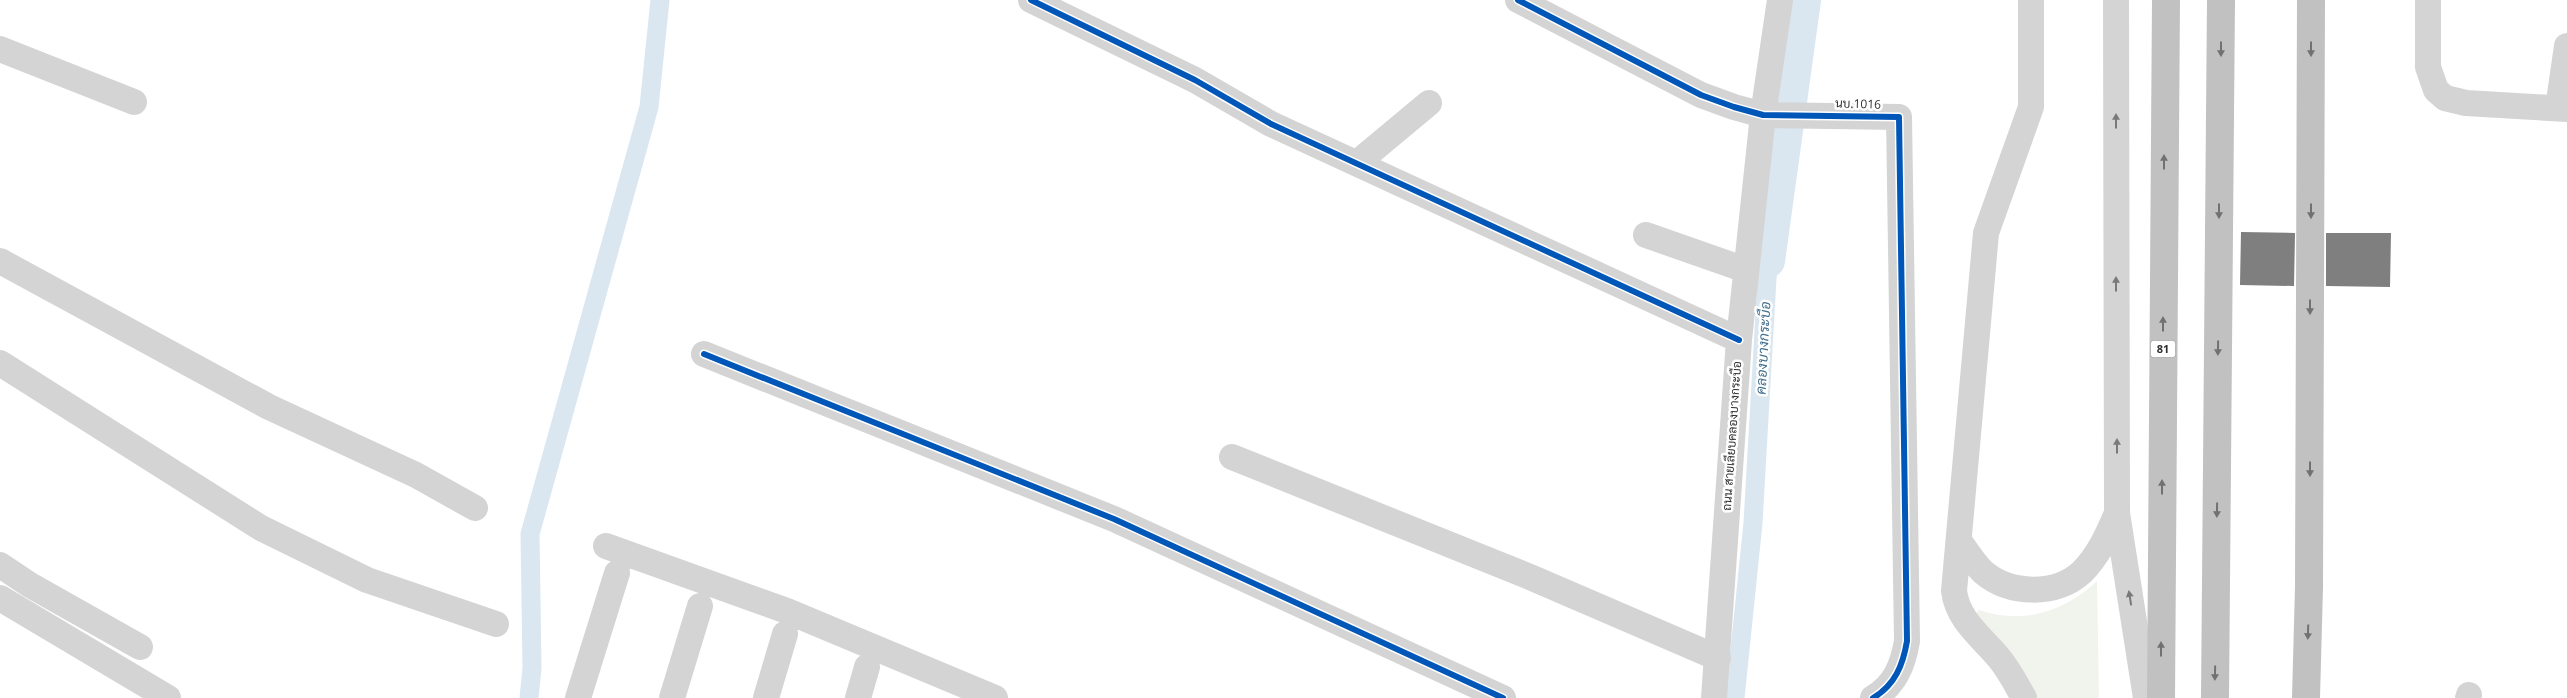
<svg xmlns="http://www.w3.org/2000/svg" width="2567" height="698" viewBox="0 0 2567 698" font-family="'Open Sans',Sarabun,sans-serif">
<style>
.green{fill:#f1f4ec}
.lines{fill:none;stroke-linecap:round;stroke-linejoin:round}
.canal{stroke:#dae7f0;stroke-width:19}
.river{stroke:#dae7f0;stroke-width:34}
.building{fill:#7f7f7f}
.minor{stroke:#d4d4d4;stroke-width:26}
.highway{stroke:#c1c1c1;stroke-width:28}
.cycleway-casing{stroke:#fff;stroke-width:9}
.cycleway{stroke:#0057b8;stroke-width:6}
.oneway{fill:#717171}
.oneway2{fill:#797979}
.labels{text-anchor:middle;stroke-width:5;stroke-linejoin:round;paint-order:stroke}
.shield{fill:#fff;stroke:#6d6d6d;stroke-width:1}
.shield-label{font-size:11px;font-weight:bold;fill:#2f2f2f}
.street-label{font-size:12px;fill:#2f2f2f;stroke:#fff}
.water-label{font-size:14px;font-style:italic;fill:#416e8d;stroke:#fff}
</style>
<rect width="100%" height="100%" fill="#fff"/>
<path class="green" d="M2097,581L2099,698H2035L1976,613L1979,610C2023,625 2064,612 2097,581Z"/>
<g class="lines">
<path class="canal" d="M529,698L532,668L530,534L649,107L660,0
M1735,698L1753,523L1768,261"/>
<path class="river" d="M1768,261L1804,0"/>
</g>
<path class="building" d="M2241,232L2295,233L2294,286L2240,285Z
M2326,233H2391L2390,287L2326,286Z"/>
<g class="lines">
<path class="minor" d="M1031,0L1195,80L1271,124L1739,340
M1518,0L1701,95L1734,107L1763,115L1899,117L1907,641C1903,665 1895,685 1873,698
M2116,0L2117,513L2146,698
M2428,0V67L2436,90L2445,98L2466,103L2567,109
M0,49L134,102
M2558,108L2567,46
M1357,163L1429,103
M1646,235L1746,270
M0,261L269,407L416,475L475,508
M704,354L1114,519L1503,698
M0,363L261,528L367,580L496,624
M1232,457L1530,577L1718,658
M1960,542C1967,552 1974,563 1983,572C2010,595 2056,596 2082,572C2099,555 2108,534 2117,513
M606,546L787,611L995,698
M0,565L30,585L140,647
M0,598L168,698
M578,698L617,573
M672,698L700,606
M766,698L785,634
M858,698L867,667
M1714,698L1739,340L1763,115L1780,0
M2024,698C2016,684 2009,670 1999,658C1981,636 1958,621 1954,591L1986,233L2031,107V0
M2468,698L2469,695"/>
<path class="highway" d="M2161,698L2166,0
M2215,698L2221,0
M2306,698L2309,587L2311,0"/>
<g class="cycleway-casing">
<path id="cycleway" d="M1031,0L1195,80L1271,124L1739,340
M1518,0L1701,95L1734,107L1763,115L1899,117L1907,641C1903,665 1895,685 1873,698
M704,354L1114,519L1503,698"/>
</g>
<use href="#cycleway" class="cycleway"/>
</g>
<defs><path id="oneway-solid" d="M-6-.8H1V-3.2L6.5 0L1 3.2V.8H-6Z" transform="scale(1.25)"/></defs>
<g class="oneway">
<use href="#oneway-solid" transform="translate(2221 49) rotate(90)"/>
<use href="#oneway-solid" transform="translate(2311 49) rotate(90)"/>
<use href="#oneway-solid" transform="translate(2164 162) rotate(-90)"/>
<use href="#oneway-solid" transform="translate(2219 211) rotate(90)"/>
<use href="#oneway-solid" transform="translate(2311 211) rotate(90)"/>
<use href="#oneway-solid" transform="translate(2310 307) rotate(90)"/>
<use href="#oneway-solid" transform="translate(2163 324) rotate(-90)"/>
<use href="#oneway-solid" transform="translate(2218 348) rotate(91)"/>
<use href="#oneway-solid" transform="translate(2310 469) rotate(90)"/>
<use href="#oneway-solid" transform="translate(2162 487) rotate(-90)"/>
<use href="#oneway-solid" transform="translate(2217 510) rotate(91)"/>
<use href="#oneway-solid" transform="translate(2308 632) rotate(92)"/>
<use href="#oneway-solid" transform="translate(2161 649) rotate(-90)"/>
<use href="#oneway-solid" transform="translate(2215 673) rotate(91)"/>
</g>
<g class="oneway2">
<use href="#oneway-solid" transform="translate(2116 121) rotate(-90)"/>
<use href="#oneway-solid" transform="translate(2116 284) rotate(-90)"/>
<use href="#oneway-solid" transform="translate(2117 446) rotate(-90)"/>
<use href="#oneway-solid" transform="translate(2130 598) rotate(-99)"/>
</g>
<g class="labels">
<rect class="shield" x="2150.5" y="340.5" width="25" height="17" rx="4"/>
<g class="shield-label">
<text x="2163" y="353">81</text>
</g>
<g class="street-label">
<text transform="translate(1858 104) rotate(2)" y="4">นบ.1016</text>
<text transform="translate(1732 436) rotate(-86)" y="4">ถนน สายเลียบคลองบางกระบือ</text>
</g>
<g class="water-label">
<text transform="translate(1763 348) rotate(-87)" y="5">คลองบางกระบือ</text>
</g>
</g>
</svg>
